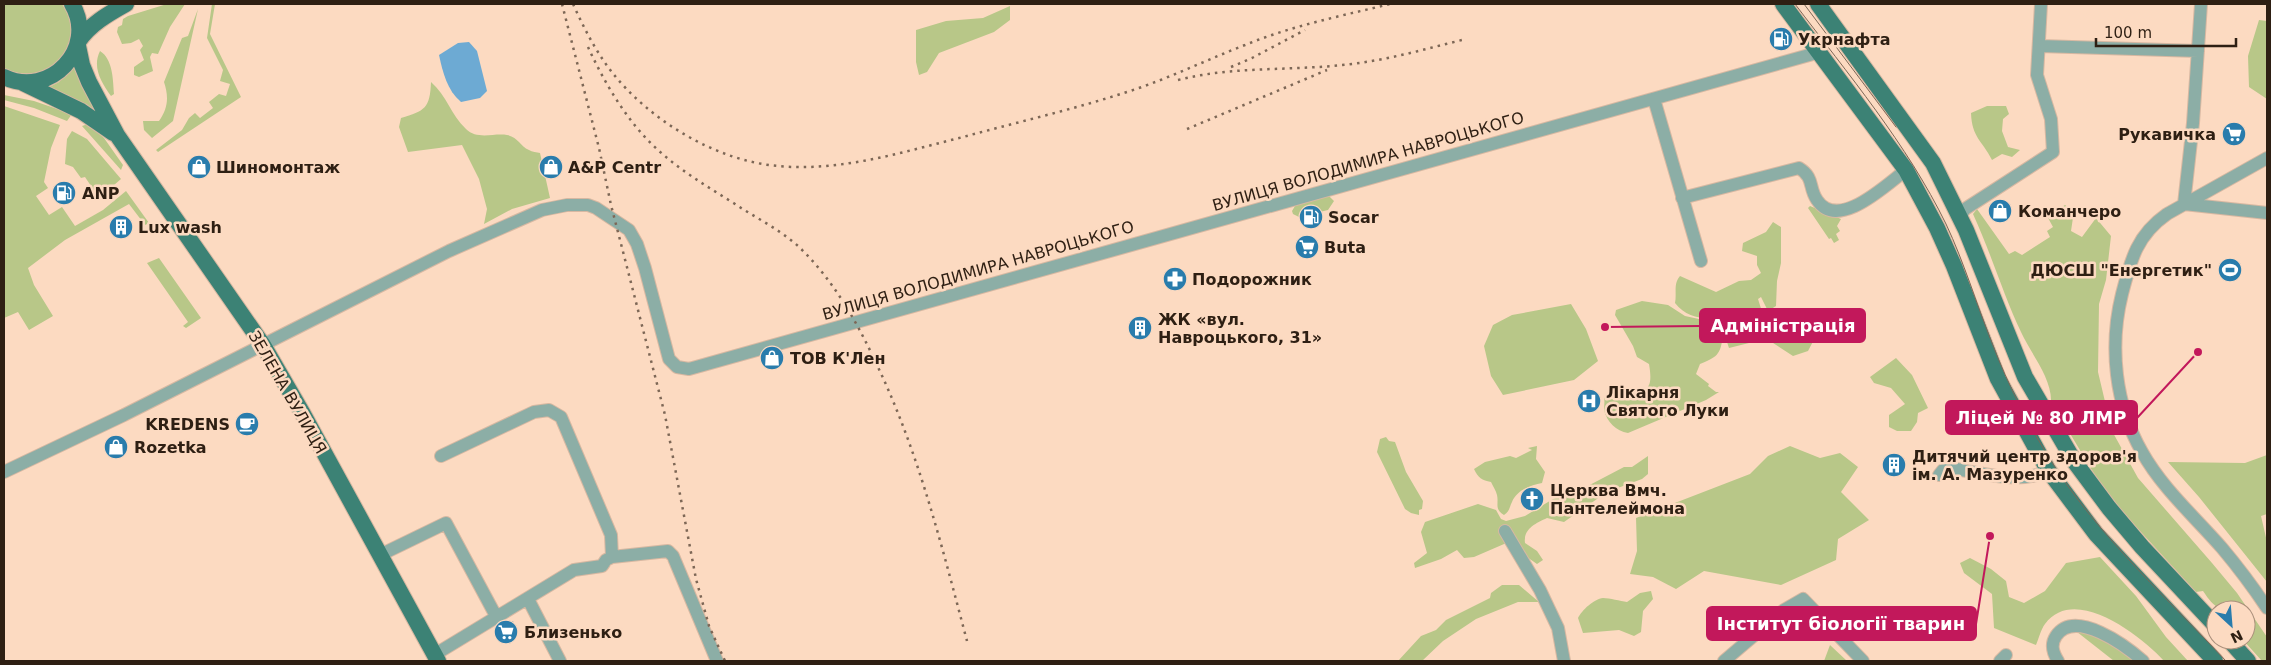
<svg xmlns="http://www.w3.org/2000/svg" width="2271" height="665" viewBox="0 0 2271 665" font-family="'DejaVu Sans',sans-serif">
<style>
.green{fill:#b8c788}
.water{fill:#6daad3}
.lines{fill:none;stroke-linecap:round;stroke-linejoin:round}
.minor-casing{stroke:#d7b8a2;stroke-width:14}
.major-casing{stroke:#d7b8a2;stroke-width:18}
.minor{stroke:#8caea6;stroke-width:12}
.major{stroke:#3c8275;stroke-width:16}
.tram{stroke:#7d6756;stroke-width:1}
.rail{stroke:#7d6756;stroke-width:2.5;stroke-dasharray:2.5 5;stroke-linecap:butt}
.labels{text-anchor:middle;stroke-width:5;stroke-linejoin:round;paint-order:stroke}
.poi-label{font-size:16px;font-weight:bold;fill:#2e1f13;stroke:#fcdac1;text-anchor:start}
.street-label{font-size:16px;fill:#2e1f13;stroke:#fcdac1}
.leader{fill:none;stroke:#c2185b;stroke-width:2}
.callout-dot{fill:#c2185b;stroke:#fcdac1;stroke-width:2}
.callout{fill:#c2185b;stroke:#c2185b;stroke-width:2}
.callout-label{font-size:18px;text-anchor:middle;font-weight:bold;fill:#fff}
</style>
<rect width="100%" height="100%" fill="#fcdac1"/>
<path class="green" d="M4,4H62C90,45 47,90 4,68Z
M167,4H185L170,27L158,54L152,53L150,57L153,71L139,77L134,75V67L144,60L140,50L143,46L139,39L131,43L122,44L117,32L118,27L122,25L123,19L128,16Z
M212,4H215L210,34L241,97L158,152L156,150L182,130L189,118L195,113L200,118L213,108L209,102L219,94L226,96L230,84L220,81L223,70L207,38Z
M1010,6V20L994,32L939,53L927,72L919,75L916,62V30L946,21L983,18Z
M198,9L173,121L152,138L144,130L143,121H159C168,108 169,97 164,82L182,38L188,36Z
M2259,20L2267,21V99L2249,87L2248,56Z
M100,51C113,59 113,80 114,94L111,96C101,82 92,67 100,51Z
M75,65L98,115L47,88L59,82Z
M431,82C447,96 451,115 466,129C477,140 493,133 507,135C518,137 520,146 529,150C532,152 537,152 540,153L550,198L512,209L484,224L487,209L479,179L462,145L408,152L399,127L401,118C425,111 430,108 431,82Z
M4,95L34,101L72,114L67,121L34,108L4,100Z
M4,106L60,125L51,148L44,182L48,188L36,196L49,215L62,207L75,226L103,210L126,191L149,223L145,225L129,204L65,240L28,268L34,285L53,316L29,330L18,312L4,318Z
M1987,106H2006L2009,114L2003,119L2002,131L2008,147L2020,150L2012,157L2002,154L1992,160C1982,140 1972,138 1971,113Z
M88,124L104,138L123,165L121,170L82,126Z
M72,131L87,139L121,179L99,198L89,192L93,189L85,177L81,178L73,167L65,164L67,139Z
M1329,196L1334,201L1328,210L1299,217L1293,214L1292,211L1295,206Z
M2065,205L2074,211L2071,231L2082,237L2096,218L2111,236L2106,280L2099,304L2098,372L2112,431L2138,478L2212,563L2237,593L2267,637V661H2262L2243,640H2246V610C2221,610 2217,612 2203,591L2196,592L2107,495L2051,402C2052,378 2031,354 2021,332C2003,294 1991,253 1973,214L1977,209L2009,254L2015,251L2022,255L2050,237L2047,231L2053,227L2047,216Z
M1810,206L1841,219L1837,226L1840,231L1836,234L1839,240L1834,243L1831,238L1829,239L1808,208Z
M1773,222L1781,227V263L1777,281L1776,306L1768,311L1761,297L1758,299L1764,318L1748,319L1744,313C1721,318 1692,325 1675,303C1677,293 1673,284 1680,276L1716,292L1739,281L1751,280L1761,273L1757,265V256L1742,251L1743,243L1766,232Z
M159,258L201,318L186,328L183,326L188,322L147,263Z
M1642,301L1668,305L1685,316L1708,321H1740L1754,323L1800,319L1813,323L1818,332L1808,351L1793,356L1770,341H1757L1729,348L1727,342L1722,341C1720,356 1714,358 1700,364L1696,374L1709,384L1708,386L1716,392H1719L1706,400L1628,433C1616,431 1607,422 1604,410C1604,406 1605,402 1604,398L1621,388L1626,398C1649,391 1653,388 1649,364L1637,357L1633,346L1615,315L1616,310Z
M1571,304L1586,329L1598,361L1574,380L1503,395L1491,376L1484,346L1493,325L1512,315Z
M1896,358L1912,375L1928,408L1918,413L1917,422L1911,431H1897L1889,427V415L1905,404L1891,388L1874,383L1870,377Z
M1386,437L1389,441L1395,442L1406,472L1423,501L1422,509L1419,510V515L1411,513L1405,509L1377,452L1380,439Z
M1537,446L1536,459L1545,472L1542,483C1531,485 1517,490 1512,502C1509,508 1510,511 1504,515C1494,509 1499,504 1497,495C1496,491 1493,486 1491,482C1482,480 1478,478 1474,469L1485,462L1510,456L1516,458L1532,450L1528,448Z
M1790,446L1820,458L1840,453L1858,467L1841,492L1869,520L1838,539L1836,560L1781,585L1704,571L1676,589L1653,577L1630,574L1637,551L1636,518L1750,474L1768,456Z
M2267,455V514L2261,516L2267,542V582L2199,497L2168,462L2245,463Z
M1648,456V474L1642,479L1607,492L1564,522L1547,518C1536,523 1523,529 1525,543L1537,551L1543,560L1537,564L1518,551L1511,541L1474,557L1464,558L1457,550L1441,559L1415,568L1414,563L1427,553L1421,532L1425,522L1478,504L1496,510L1501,519L1506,521L1525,516L1553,499L1582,489L1624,467H1632Z
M2100,557L2136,596L2166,637L2188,661H2164C2141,636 2075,584 2045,624C2041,629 2039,638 2036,645L1994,628L1992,594L1964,573L1960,563L1970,558L1991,569L2006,581L2009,597L2024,603L2045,591L2066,563Z
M1502,585H1519L1539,602H1518L1476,619L1443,641L1422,661H1398L1421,636L1436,630L1446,620L1490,598L1491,593Z
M1651,591L1653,599L1643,611L1641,632L1634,636L1619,630L1583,633L1578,618C1582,610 1594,599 1603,598C1610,598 1620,601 1627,602L1640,593Z
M2072,628L2093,631L2140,661H2114Z
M1830,645L1847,661H1824Z"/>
<path class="water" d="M469,42L477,51L487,91L480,98L461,102C447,90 443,73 439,55L458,43Z"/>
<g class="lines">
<g class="minor-casing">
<path id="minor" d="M2040,46L2198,51
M1654,99L1701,261
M2267,158L2167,214C2137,235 2131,259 2122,294C2109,346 2115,405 2142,452C2162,488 2195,517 2222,548C2238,567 2253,587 2267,608
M1682,198L1799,168C1815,178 1808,187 1817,200C1838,232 1887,184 1906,170
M2184,204L2193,123L2201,4
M2184,204L2267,213
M1960,216L1965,209L2053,152L2051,119L2037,75L2041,4
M441,456L534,412L549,410L561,417L611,535L612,557
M4,472L124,415L449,251L542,210L567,205H588L596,208L629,230L637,244L645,268L669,359L677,367L689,369L1820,52
M1939,475L1943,470L1950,468C1978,472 2023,486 2048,470
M1505,531L1540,590L1558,628L1564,661
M380,555L446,523L497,618
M528,599L560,661
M434,655L574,570L602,566L606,560L612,557L668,551L673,556L717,661
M1724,661L1784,610L1803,599L1863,661
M2000,661L2006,655
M2058,661C2053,653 2050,645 2056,636C2075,608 2126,646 2143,661"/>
</g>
<g class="major-casing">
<path id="major" d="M1783,4L1906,170L1937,228L1954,266L1998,379L2048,470L2096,534L2215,661
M1818,4L1933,163L1966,230L2025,377L2074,461L2109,508L2142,547L2216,626
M78,42C89,25 108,14 126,4
M78,46L82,65L89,82L117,135L263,345L303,414L438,661
M4,77C50,99 98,48 72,4
M23,83L81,111L113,133
M2229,640L2248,661"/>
</g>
<use href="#minor" class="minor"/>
<use href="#major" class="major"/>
<path class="tram" d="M1795,4C1848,74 1907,144 1946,224C1964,262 1976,303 1992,343C2008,385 2029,426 2053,464C2100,537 2167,598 2226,661
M1804,4L1896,127"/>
<path class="rail" d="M562,4L599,148L611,205L665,415L696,579L709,626L725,661
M573,4C584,28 595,50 611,71C649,120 716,161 778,166C840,172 903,152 963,137C1018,122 1075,109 1130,91C1170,78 1206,60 1245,45C1291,26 1341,16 1390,4
M588,47C605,84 628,123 658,150C681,171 708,187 735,204C756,218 779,229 798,246C833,279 857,322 877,365C919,453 942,547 967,641
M1231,67L1252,58L1305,30
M1178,80C1233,66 1287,71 1342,65C1385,61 1425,49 1466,39
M1187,129L1327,70"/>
</g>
<defs>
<g id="fuel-disc" transform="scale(1.25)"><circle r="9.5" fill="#297cac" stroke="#fcdac1"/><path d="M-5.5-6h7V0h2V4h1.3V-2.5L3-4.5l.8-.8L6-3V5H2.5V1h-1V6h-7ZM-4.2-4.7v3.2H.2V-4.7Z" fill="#fff"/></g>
<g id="supermarket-disc" transform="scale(1.25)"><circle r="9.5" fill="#297cac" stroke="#fcdac1"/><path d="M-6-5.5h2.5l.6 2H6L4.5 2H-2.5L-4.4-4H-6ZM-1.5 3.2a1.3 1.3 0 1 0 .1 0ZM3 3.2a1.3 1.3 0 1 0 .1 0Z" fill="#fff"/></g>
<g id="shop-disc" transform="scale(1.25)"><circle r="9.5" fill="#297cac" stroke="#fcdac1"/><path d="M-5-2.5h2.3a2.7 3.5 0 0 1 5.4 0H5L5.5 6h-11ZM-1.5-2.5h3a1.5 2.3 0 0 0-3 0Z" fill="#fff"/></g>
<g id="building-disc" transform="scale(1.25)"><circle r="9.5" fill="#297cac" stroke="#fcdac1"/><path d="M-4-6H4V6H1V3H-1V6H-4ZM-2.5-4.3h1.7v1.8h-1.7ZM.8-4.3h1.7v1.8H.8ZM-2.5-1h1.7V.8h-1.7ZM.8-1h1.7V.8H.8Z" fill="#fff"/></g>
<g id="stadium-disc" transform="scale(1.25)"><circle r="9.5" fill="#297cac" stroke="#fcdac1"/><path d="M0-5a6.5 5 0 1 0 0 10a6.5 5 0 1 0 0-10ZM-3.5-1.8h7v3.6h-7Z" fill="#fff"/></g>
<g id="pharmacy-disc" transform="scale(1.25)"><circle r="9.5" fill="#297cac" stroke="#fcdac1"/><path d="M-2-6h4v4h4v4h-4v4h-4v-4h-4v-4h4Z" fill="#fff"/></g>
<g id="hospital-disc" transform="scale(1.25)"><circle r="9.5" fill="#297cac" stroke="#fcdac1"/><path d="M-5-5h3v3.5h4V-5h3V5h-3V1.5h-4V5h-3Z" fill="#fff"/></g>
<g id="cafe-disc" transform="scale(1.25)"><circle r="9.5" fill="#297cac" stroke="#fcdac1"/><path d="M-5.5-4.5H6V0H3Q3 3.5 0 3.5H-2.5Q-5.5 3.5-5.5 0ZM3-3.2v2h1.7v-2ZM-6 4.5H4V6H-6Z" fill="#fff"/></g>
<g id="church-disc" transform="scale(1.25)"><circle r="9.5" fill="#297cac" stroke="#fcdac1"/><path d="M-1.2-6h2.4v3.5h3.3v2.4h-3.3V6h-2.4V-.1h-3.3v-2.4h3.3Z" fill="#fff"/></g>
</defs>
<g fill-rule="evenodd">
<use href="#fuel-disc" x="1781" y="39"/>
<use href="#supermarket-disc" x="2234" y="134"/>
<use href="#shop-disc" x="199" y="167"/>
<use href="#shop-disc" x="551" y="167"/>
<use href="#fuel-disc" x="64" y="193"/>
<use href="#shop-disc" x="2000" y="211"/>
<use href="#fuel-disc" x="1311" y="217"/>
<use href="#building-disc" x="121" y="227"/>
<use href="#supermarket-disc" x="1307" y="247"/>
<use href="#stadium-disc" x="2230" y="270"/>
<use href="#pharmacy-disc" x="1175" y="279"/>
<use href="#building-disc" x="1140" y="328"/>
<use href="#shop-disc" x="772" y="358"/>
<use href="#hospital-disc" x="1589" y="401"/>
<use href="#cafe-disc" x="247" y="424"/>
<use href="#shop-disc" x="116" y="447"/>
<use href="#building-disc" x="1894" y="465"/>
<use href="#church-disc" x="1532" y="499"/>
<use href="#supermarket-disc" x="506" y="632"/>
</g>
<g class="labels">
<g class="poi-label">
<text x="1798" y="45">Укрнафта</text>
<text x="2216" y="140" text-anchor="end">Рукавичка</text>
<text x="216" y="173">Шиномонтаж</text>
<text x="568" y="173">A&amp;P Centr</text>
<text x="82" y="199">ANP</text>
<text x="2018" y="217">Команчеро</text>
<text x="1328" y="223">Socar</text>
<text x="138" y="233">Lux wash</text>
<text x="1324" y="253">Buta</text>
<text x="2212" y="276" text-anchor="end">ДЮСШ "Енергетик"</text>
<text x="1192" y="285">Подорожник</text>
<text x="1158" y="325">ЖК «вул.<tspan x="1158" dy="18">Навроцького, 31»</tspan></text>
<text x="790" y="364">ТОВ К'Лен</text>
<text x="1606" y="398">Лікарня<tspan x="1606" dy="18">Святого Луки</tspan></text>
<text x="230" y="430" text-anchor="end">KREDENS</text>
<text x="134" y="453">Rozetka</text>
<text x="1912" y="462">Дитячий центр здоров'я<tspan x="1912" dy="18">ім. А. Мазуренко</tspan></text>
<text x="1550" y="496">Церква Вмч.<tspan x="1550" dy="18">Пантелеймона</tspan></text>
<text x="524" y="638">Близенько</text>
</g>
<g class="street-label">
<text transform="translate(1368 161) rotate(-16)" y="6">ВУЛИЦЯ ВОЛОДИМИРА НАВРОЦЬКОГО</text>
<text transform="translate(978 270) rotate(-16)" y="6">ВУЛИЦЯ ВОЛОДИМИРА НАВРОЦЬКОГО</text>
<text transform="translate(288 392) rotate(60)" y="6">ЗЕЛЕНА ВУЛИЦЯ</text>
</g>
</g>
<path class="leader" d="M1605 327L1700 326M2198 352L2137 418M1990 536L1976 624"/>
<g class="callout-dot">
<circle cx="1605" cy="327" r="5"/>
<circle cx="2198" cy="352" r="5"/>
<circle cx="1990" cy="536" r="5"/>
</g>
<g class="callout">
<rect x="1700" y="309" width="165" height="33" rx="5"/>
<rect x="1946" y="401" width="191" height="33" rx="5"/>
<rect x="1707" y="607" width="269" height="33" rx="5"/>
</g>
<g class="callout-label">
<text x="1783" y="332">Адміністрація</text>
<text x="2041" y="424">Ліцей № 80 ЛМР</text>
<text x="1841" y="630">Інститут біології тварин</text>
</g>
<rect width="2271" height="665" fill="none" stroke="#2e1f13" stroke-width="10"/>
<g transform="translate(2231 625) rotate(154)"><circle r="24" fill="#fcdac1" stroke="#aa8f7b"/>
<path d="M0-4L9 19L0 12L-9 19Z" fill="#297cac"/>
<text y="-8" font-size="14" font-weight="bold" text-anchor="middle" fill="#2e1f13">N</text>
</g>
<path d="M2096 38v8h140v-8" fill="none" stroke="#2e1f13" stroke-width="2.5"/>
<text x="2104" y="38" font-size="15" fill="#2e1f13" stroke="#fcdac1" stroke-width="4" paint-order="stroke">100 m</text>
</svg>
